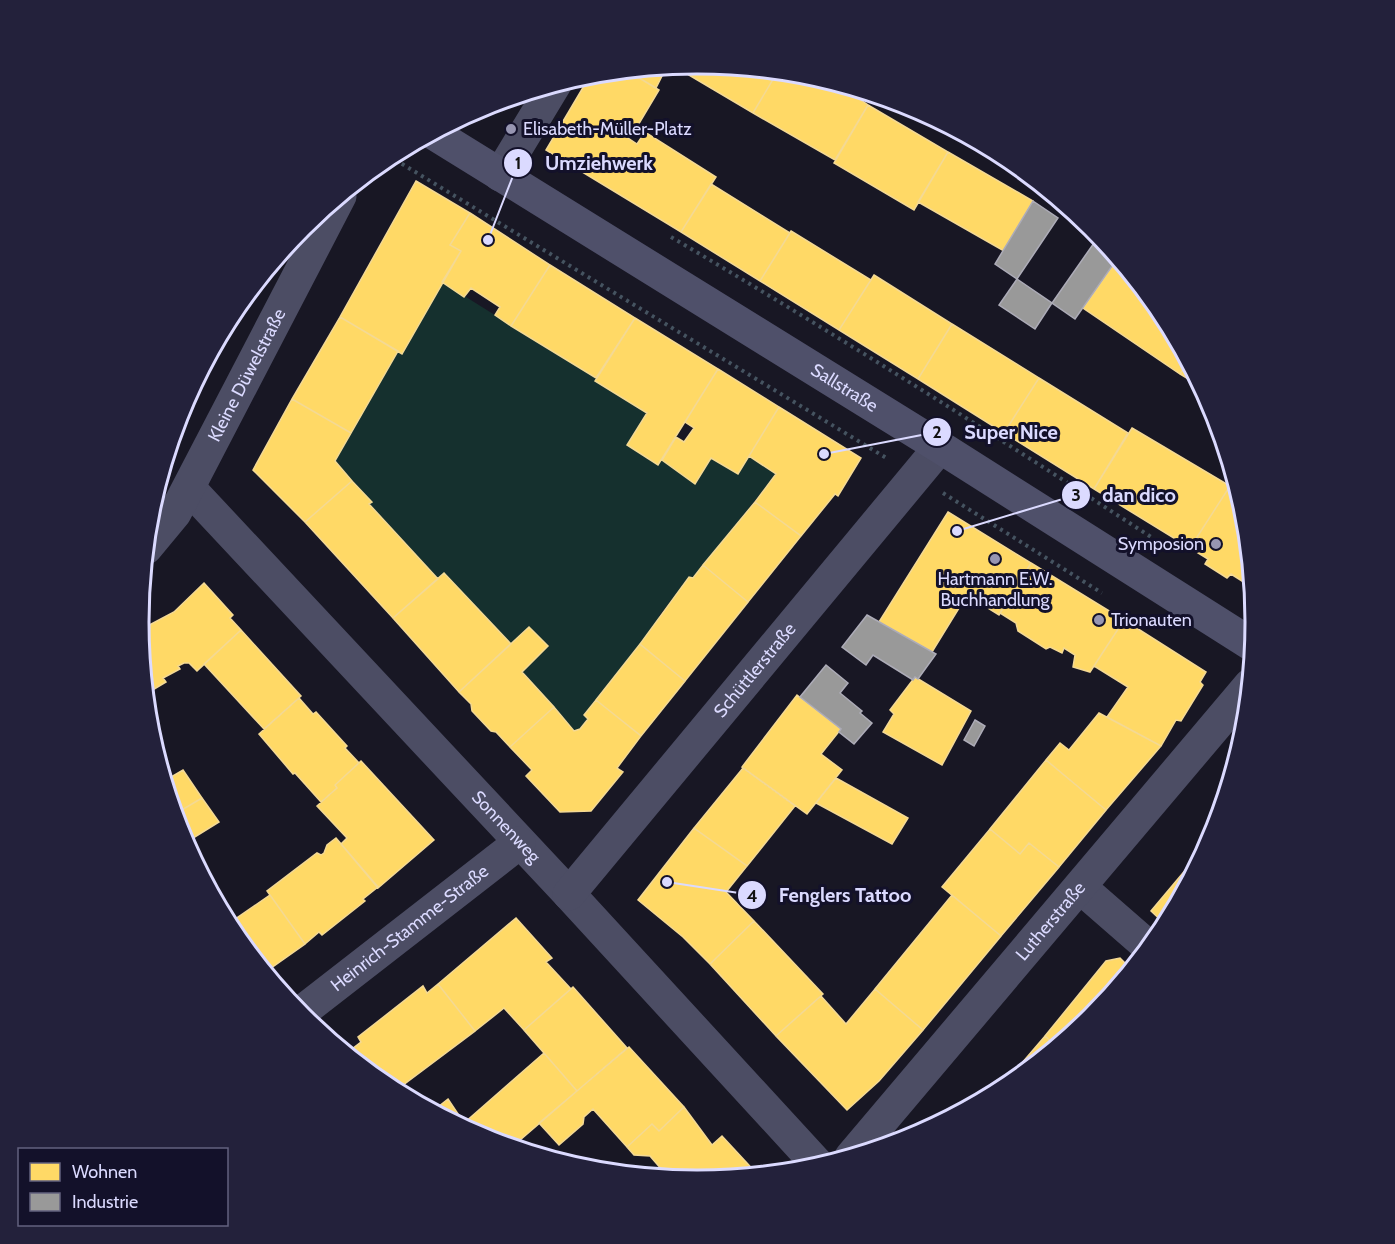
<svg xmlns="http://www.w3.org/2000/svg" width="1395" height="1244" viewBox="0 0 1395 1244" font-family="Cabin,sans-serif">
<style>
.green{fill:#15302e}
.homes{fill:#ffd966;stroke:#f4d994;stroke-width:1.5}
.industry{fill:#999;stroke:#adacb8;stroke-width:1.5}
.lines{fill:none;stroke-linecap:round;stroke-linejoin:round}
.path{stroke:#455360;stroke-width:4;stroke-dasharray:3 4.5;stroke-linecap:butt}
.street{stroke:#4c4d64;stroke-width:33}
.secondary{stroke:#4f506a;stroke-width:33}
.poi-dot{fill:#9796b2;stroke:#13112a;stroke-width:2}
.labels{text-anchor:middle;stroke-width:6;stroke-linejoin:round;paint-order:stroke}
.poi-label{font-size:18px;fill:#dbdaff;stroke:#13112a;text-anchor:start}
.street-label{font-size:18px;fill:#dbdaff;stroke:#13112a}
.rim{fill:none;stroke:#dbdaff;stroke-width:3}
.leader{fill:none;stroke:#dbdaff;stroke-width:2}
.callout-dot{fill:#dbdaff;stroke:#13112a;stroke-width:2}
.mark-label{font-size:18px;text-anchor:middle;font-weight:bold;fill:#111}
.callout-label{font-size:20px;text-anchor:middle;font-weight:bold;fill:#dbdaff;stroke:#13112a;stroke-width:6;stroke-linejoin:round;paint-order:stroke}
</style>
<rect width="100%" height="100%" fill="#181724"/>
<path class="green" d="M442,282L596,378L647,413L658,464L662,460L695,484L711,458L738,474L749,456L776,474L693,578L689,577L659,616L660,619L584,715L588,719L580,729L574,731L522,672L548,646L529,627L511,644L444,574L438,579L369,504L371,501L335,461L398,351L402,354Z"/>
<path class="homes" d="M698,63L778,71L753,113L672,65Z
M667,66L656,88L626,70Z
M626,70L659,90L634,132L626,127L622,134L637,144L645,132L716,177L681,232L546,150L591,74Z
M778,71L807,74L835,82L868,105L835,160L753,113Z
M868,105L948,152L914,210L834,163Z
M948,152L1033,201L1004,251L918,202Z
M416,181L470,213L450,245L461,251L402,354L340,317Z
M711,184L790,233L760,281L681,232Z
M470,213L550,265L511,326L495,315L500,307L471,288L464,297L442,282L461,251L450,245Z
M791,231L871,280L839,330L760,281Z
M1117,259L1122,262L1162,312L1189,361L1180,374L1083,308Z
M550,265L635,318L596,378L511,326Z
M874,275L952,324L918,379L839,330Z
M340,317L398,351L351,433L292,399Z
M635,318L718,369L658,465L627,445L647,413L595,381Z
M952,324L1039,378L1004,433L918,379Z
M1189,361L1203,388L1180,374Z
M718,369L779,407L738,474L711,458L695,484L662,460L676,437L684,442L694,428L685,422Z
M198,376L201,378L179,417L181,408Z
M1039,378L1128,433L1094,489L1004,433Z
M292,399L351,433L335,461L352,481L305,522L253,470Z
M779,407L861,458L838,496L835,494L801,536L755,502L776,474L749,456Z
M1132,428L1230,486L1190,548L1094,489Z
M352,481L372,502L369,504L438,579L393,618L305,522Z
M1228,489L1241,498L1246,513L1253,588L1231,574L1227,578L1205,564L1208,559L1190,548Z
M755,502L801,536L748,602L703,565Z
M948,512L1031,563L999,615L967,595L932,652L879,622Z
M1031,563L1124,620L1090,672L1073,667L1075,655L1064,648L1062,653L1050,647L1046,649L1018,631L1016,623L1000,613Z
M703,565L748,602L685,681L640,644L689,577L693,578Z
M444,573L511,644L459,692L393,618Z
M204,583L233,615L230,618L241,630L197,671L189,663H184L178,666L180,669L163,678L166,682L146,694L139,629L140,630L174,612Z
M1124,620L1206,672L1200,682L1203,685L1181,721L1176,720L1161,746L1107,717L1128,687L1094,666Z
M529,627L548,646L522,672L554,707L510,747L496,732L491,731L472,711L471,704L459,692Z
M241,630L301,696L264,729L204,664Z
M640,644L685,681L641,736L596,700Z
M915,677L971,711L942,765L883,732L894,714L890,710Z
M797,695L841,729L821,754L842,770L807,814L742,767Z
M299,698L313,714L316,712L347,746L345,748L359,763L335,785L337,788L321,802L295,773L293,774L259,734Z
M596,700L641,736L617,768L623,772L591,811L560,812L526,776L532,770L510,747L554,707L574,731L580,729L588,719L584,715Z
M1099,713L1161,746L1106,810L1046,760L1060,743L1069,750Z
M1046,760L1106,810L1059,867L1029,843L1020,854L990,829Z
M361,761L434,840L378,888L341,844L347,838L317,806L337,788L335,785Z
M743,768L795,806L747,866L694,828Z
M183,770L202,798L175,814L164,781Z
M836,778L908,818L892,844L816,803Z
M202,798L219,822L185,843L175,814Z
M694,828L747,866L726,892L754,921L710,964L683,937L638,900Z
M990,829L1020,854L1029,843L1059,867L1001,936L942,887Z
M1214,836L1166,925L1151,911Z
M336,838L378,887L363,899L365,901L322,935L319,932L305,944L267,891L317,853L321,855L324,853L327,845Z
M270,895L305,944L267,971V975L233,932L228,924Z
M952,895L1001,936L923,1030L875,989Z
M516,918L552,958L546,962L571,989L524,1030L504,1008L475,1031L438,984Z
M754,921L823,994L776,1036L710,964Z
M1120,958L1132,970L1093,1018L1057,1047L1045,1036L1106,961Z
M438,984L475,1031L395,1091L367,1071L352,1049L361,1042L358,1037L423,986L427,993Z
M573,987L627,1048L577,1091L524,1030Z
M875,989L923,1030L879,1081L847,1110L776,1036L821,996L846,1024Z
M1045,1036L1057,1047L1008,1087L997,1092Z
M629,1047L684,1107L659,1131L652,1124L627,1147L593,1109L584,1117L583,1124L559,1145L539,1123Z
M352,1049L367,1071L346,1053Z
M544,1053L577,1091L512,1147L483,1138L470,1131L464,1123Z
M448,1099L464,1123L470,1131L433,1111Z
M684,1107L712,1145L722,1136L758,1175L697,1181L669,1178L650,1156L634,1155L627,1147L652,1124L659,1131Z"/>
<path class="industry" d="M1033,201L1058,218L1017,279L995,264Z
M1094,243L1117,259L1075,319L1052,303Z
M1017,279L1052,303L1035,329L999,305Z
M867,615L936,654L918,679L915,677L913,680L873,655L866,665L842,647Z
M826,665L848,683L840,693L862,711L860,713L872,723L854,744L839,732L841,729L800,697Z
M975,720L985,726L974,746L964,740Z"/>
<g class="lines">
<path class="path" d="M389,156L888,459
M671,237C834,333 993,434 1151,537
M943,493L1102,593"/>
<g class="street">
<path d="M500,175L555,84"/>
<path id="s1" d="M189,488L569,894L819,1166"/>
<path id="s2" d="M146,548L175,513L340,196"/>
<path d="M1080,887L1150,948"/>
<path id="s3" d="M569,894L940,447"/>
<path id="s4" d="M299,1014L519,843"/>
<path id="s5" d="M851,1157L1250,685"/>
</g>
<path class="secondary" id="s6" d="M433,133L940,447L1254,646"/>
</g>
<g class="poi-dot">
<circle cx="511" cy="129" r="6"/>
<circle cx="1216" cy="544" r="6"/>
<circle cx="995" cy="559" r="6"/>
<circle cx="1099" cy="620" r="6"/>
</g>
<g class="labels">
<g class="poi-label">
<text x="523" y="135">Elisabeth-Müller-Platz</text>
<text x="1204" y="550" text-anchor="end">Symposion</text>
<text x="995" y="585" text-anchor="middle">Hartmann E.W.<tspan x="995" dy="21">Buchhandlung</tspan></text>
<text x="1111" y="626">Trionauten</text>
</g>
<g class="street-label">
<text dy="6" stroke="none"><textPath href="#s2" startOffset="201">Kleine Düwelstraße</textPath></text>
<text dy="6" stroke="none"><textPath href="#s6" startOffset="484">Sallstraße</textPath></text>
<text dy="6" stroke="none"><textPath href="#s3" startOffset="291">Schüttlerstraße</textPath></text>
<text dy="6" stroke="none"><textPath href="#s1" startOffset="464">Sonnenweg</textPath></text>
<text dy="6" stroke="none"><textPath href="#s5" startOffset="309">Lutherstraße</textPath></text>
<text dy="6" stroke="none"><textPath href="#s4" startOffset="140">Heinrich-Stamme-Straße</textPath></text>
</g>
</g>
<path d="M0 0H1395V1244H0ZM149 622a548 548 0 1 1 1096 0a548 548 0 1 1-1096 0Z" fill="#23213b" fill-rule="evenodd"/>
<path class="rim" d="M149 622a548 548 0 1 1 1096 0a548 548 0 1 1-1096 0Z"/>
<path class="leader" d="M488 240L518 163M824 454L937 432M957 531L1076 495M667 882L752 895"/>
<g class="callout-dot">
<circle cx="488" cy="240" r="6"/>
<circle cx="824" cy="454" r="6"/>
<circle cx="957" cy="531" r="6"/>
<circle cx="667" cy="882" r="6"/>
<circle cx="518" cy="163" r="15"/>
<circle cx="937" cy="432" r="15"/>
<circle cx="1076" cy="495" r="15"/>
<circle cx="752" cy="895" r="15"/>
</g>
<g class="mark-label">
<text x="518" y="169">1</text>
<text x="937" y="438">2</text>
<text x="1076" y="501">3</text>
<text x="752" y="902">4</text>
</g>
<g class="callout-label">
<text x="599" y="170">Umziehwerk</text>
<text x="1011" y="439">Super Nice</text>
<text x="1139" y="502">dan dico</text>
<text x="845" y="902">Fenglers Tattoo</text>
</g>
<rect x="18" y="1148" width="210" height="78" fill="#13112a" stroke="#63617f" stroke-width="1.5"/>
<rect x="30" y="1163" width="30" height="18" fill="#ffd966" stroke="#63617f" stroke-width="1.5"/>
<text x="72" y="1178" font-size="18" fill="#dbdaff">Wohnen</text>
<rect x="30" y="1193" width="30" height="18" fill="#999999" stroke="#63617f" stroke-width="1.5"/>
<text x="72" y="1208" font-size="18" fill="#dbdaff">Industrie</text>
</svg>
